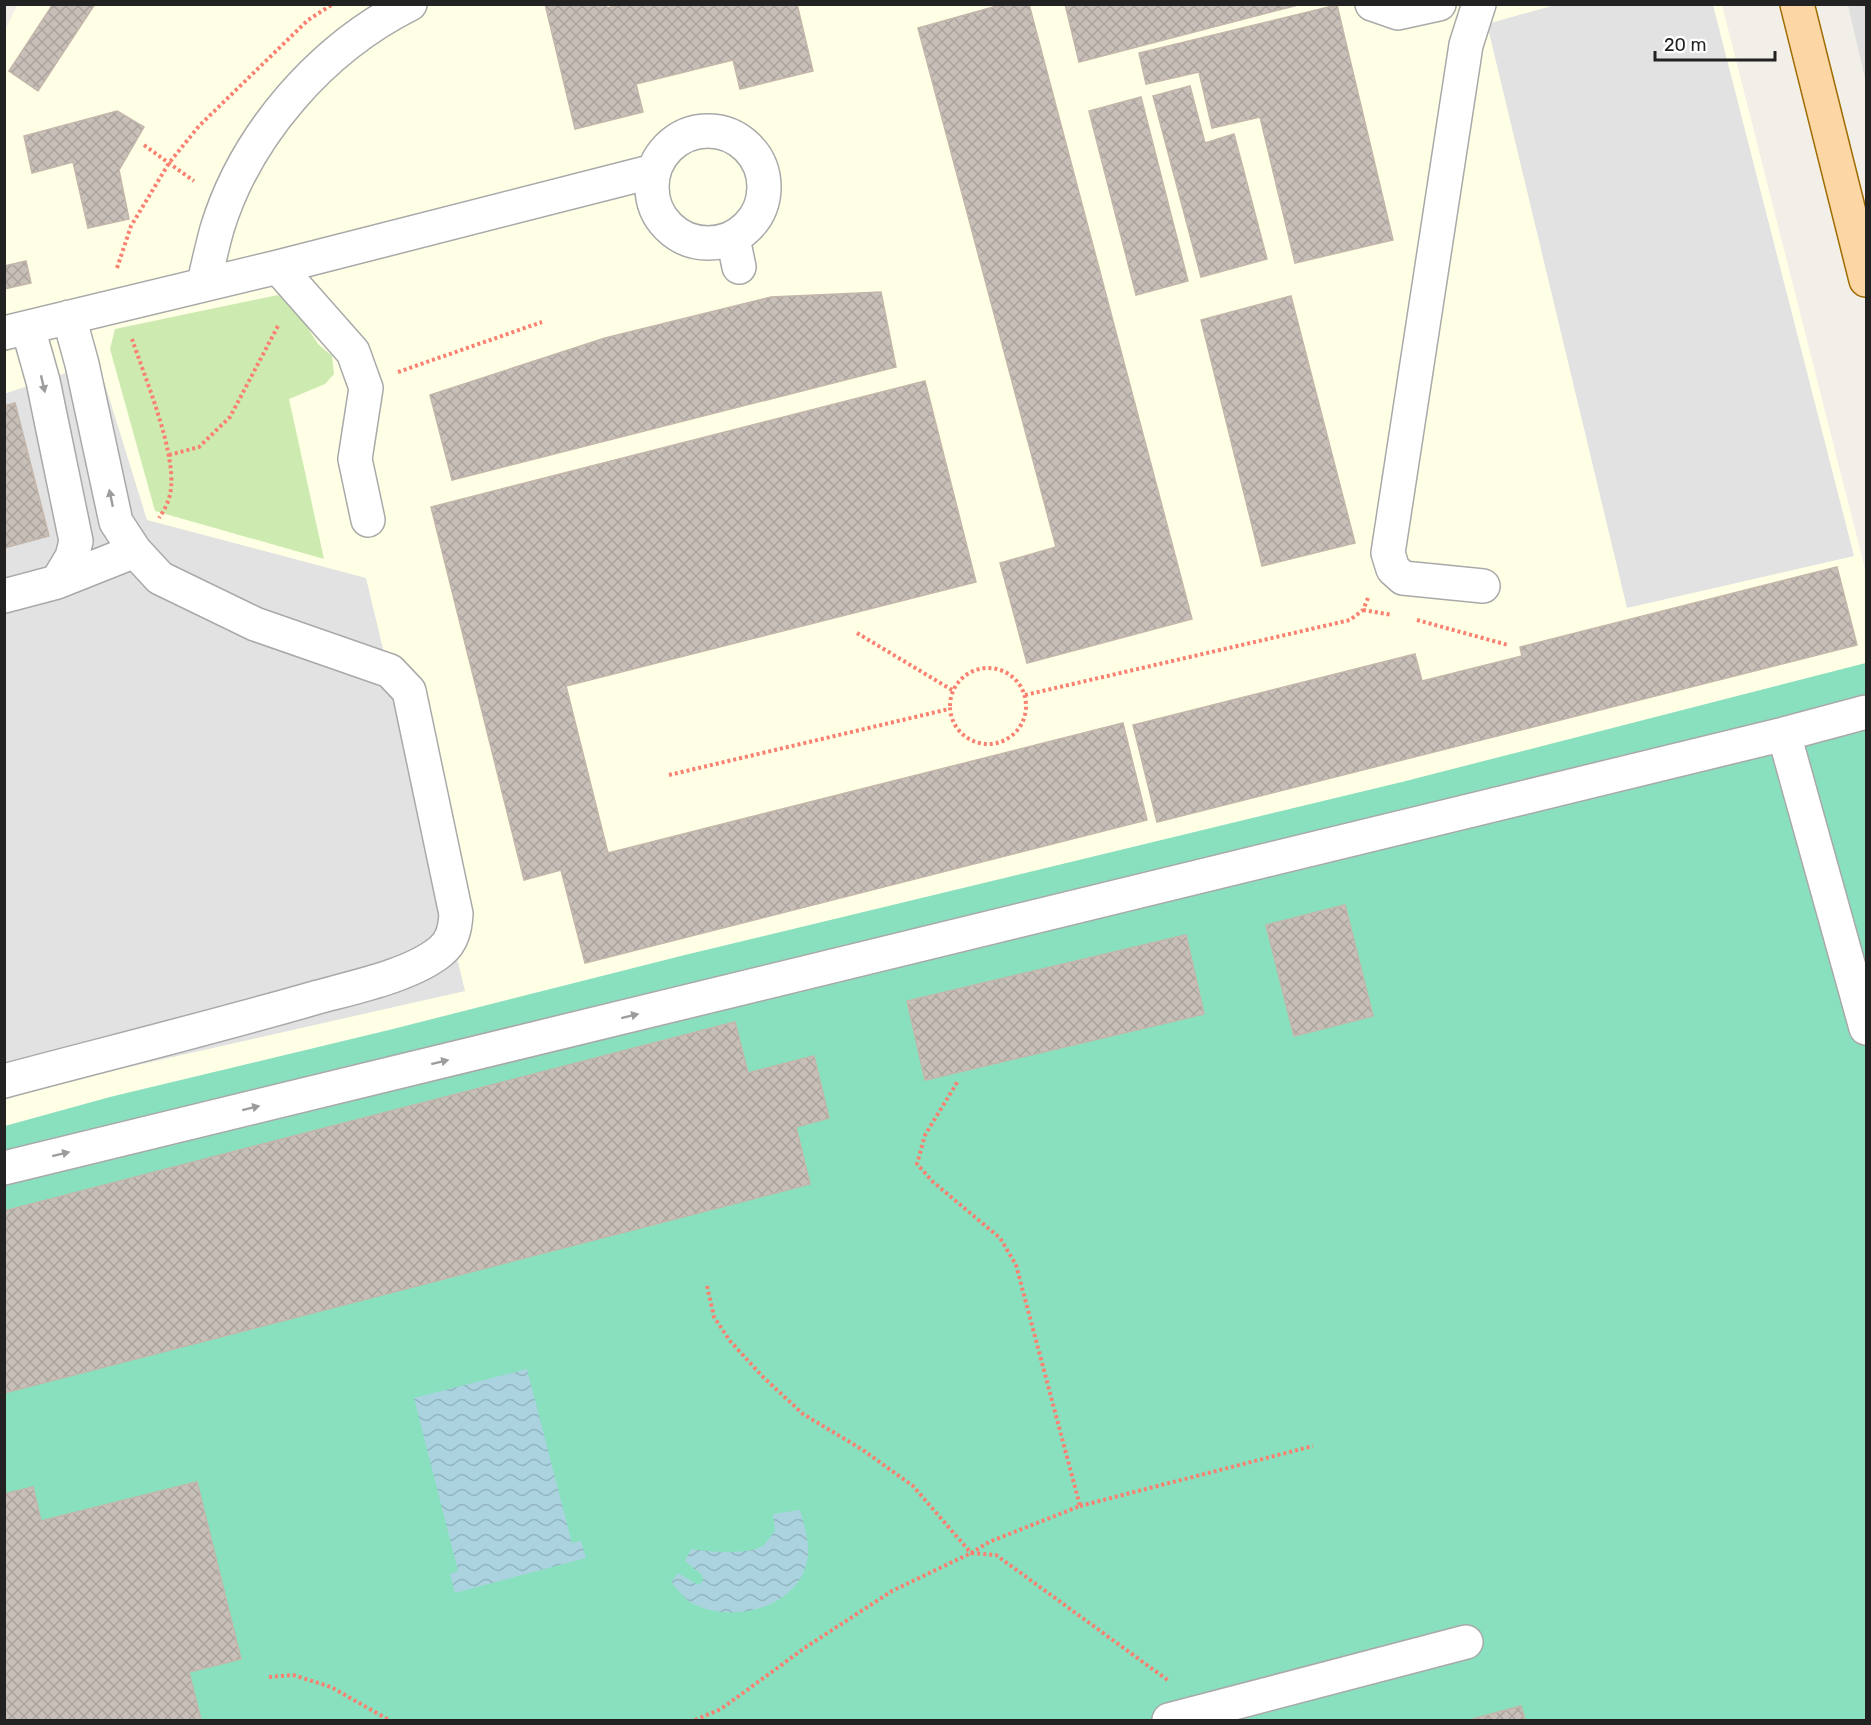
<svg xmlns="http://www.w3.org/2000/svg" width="1871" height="1725" viewBox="0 0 1871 1725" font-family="Rubik,sans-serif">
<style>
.residential{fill:#e0dfdf}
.education{fill:#ffffe5}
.grass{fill:#cdebb0}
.pitch{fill:#88e0be}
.parking{fill:#e2e2e2}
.water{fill:url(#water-waves)}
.building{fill:url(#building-cross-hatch);stroke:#c4b6ab;stroke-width:1.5}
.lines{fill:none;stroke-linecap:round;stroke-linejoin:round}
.minor-casing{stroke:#a9a9a9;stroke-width:36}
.major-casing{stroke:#a06b00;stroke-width:36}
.path{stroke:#fa8072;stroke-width:4;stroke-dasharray:3 3;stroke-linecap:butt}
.minor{stroke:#fff;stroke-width:33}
.major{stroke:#fcd6a4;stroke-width:33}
.oneway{fill:#9c9c9c}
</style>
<defs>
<pattern id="water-waves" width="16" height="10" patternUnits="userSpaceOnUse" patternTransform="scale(1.5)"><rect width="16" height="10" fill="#aad3df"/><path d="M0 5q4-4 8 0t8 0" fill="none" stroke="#92b5bf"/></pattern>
<pattern id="building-cross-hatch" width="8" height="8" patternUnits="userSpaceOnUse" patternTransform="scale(1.5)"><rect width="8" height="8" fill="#c7bfb8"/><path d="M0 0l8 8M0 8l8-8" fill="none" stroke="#aba49e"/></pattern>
</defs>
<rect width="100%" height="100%" fill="#f2efe9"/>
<path class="residential" d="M1848,5H1866V83Z"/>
<path class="education" d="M18,4L1722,5L1866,573V663L1402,782L685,955L389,1030L110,1097L5,1126L4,32Z"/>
<path class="grass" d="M278,295L290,300L318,344L332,356L334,374L325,384L289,399L324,559L155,511L110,349L115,329Z"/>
<path class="pitch" d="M1866,663V1720H5V1126L110,1097L389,1030L685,955L1402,782Z"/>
<path class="parking" d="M1555,5H1713L1854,556L1627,608L1487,24Z
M98,362L147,520L366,578L465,991L5,1095L4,394Z"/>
<path class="water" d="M527,1369L572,1543L581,1541L586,1558L455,1593L450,1574L458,1571L414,1398Z
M800,1510C804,1524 809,1540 808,1555C803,1606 735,1625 694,1604C685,1600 678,1590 671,1582L678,1573L698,1585L703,1581L702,1575L685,1561L691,1549C707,1552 749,1555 763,1546C767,1542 771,1535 775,1531L773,1514Z"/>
<path class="building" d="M53,4H95L38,91L9,71Z
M545,4H606L607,8L623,4H797L813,71L740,89L733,60L636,84L643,112L575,129Z
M1004,4H1029L1192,619L1027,663L1000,563L1056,547L918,28Z
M1065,4H1302L1079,62Z
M1337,5L1393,240L1295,263L1260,117L1212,128L1199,72L1146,84L1139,53Z
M1190,86L1205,143L1234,134L1267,259L1201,277L1153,96Z
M1141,97L1188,281L1136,295L1089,111Z
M117,111L144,127L119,170L129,219L88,228L73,162L32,173L24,136Z
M26,261L31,283L4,289V266Z
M881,292L896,367L452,480L430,395L605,338L771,297Z
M1291,296L1355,543L1262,566L1201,320Z
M925,381L976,582L566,686L608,853L1123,723L1147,820L585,963L561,870L524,880L431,507Z
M15,403L49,536L4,548V406Z
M1837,567L1857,645L1157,822L1133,725L1415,654L1422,681L1522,656L1520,647Z
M1345,905L1373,1016L1294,1036L1266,925Z
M1186,935L1204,1014L925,1080L907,1001Z
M735,1022L748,1073L814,1056L829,1118L796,1127L810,1184L4,1393V1211Z
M197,1482L241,1659L189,1672L201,1720H4V1494L33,1487L41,1521Z
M1521,1706L1525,1720H1474L1473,1719Z"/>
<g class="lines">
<g class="minor-casing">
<path id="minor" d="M1372,4L1398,13L1439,4
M1479,4L1466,45L1388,553L1393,569L1403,578L1483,586
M652 187a56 56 0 1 1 112 0a56 56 0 1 1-112 0Z
M733,238L739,267
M278,267L654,171
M204,283C208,265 212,247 217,229C246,134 322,48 410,4
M28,328L43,381L76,541L72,557L57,582
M4,333L278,267L353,352L366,388L355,459L368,520
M4,596L57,582L135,551
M1784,734L1866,1028
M4,1081C109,1053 214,1027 318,997C355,987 412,975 441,951C453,941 455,928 456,914L409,691L390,671L255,624L160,578L135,551L116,522L82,364L69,317
M4,1168L1784,734L1866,712
M1169,1720L1466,1642"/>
</g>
<g class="major-casing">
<path id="major" d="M1797,4L1866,280"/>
</g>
<path class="path" d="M144,145L194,181
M117,268L131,226L169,163L199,126L308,20L333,4
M132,339C145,378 175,449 171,488C170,500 165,509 159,518
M398,372L542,322
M169,455L199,447L230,417L279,324
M1363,610L1392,615
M1417,620L1508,645
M857,633L952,690
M950 706a38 38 0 1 1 76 0a38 38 0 1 1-76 0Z
M1025,695L1350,620L1363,610L1368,598
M669,775L949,709
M707,1286L714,1317L730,1341L763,1377L803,1414L863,1450L913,1486L971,1553L989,1542L1080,1506L1016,1265L1000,1238L932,1181L917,1164L925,1135L958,1081
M1080,1506L1313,1446
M269,1677L293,1675L331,1687L389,1720
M695,1720L721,1709L806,1647L892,1591L971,1553L996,1555L1169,1681"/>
<use href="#minor" class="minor"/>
<use href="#major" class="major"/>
</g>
<defs><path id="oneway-solid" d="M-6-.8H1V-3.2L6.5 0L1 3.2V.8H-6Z" transform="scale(1.5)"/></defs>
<g class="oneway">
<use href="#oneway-solid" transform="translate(43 384) rotate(77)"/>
<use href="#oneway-solid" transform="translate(111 498) rotate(-102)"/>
<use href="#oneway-solid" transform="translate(630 1016) rotate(-14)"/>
<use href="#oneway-solid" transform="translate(440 1062) rotate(-14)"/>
<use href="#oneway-solid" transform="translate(251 1108) rotate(-14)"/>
<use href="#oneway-solid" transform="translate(61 1154) rotate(-14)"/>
</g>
<rect width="1871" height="1725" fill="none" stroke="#222222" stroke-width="12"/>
<path d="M1655 51v9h120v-9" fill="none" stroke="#222222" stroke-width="3"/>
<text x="1664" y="51" font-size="18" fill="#222222" stroke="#ffffff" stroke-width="4.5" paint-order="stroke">20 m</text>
</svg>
